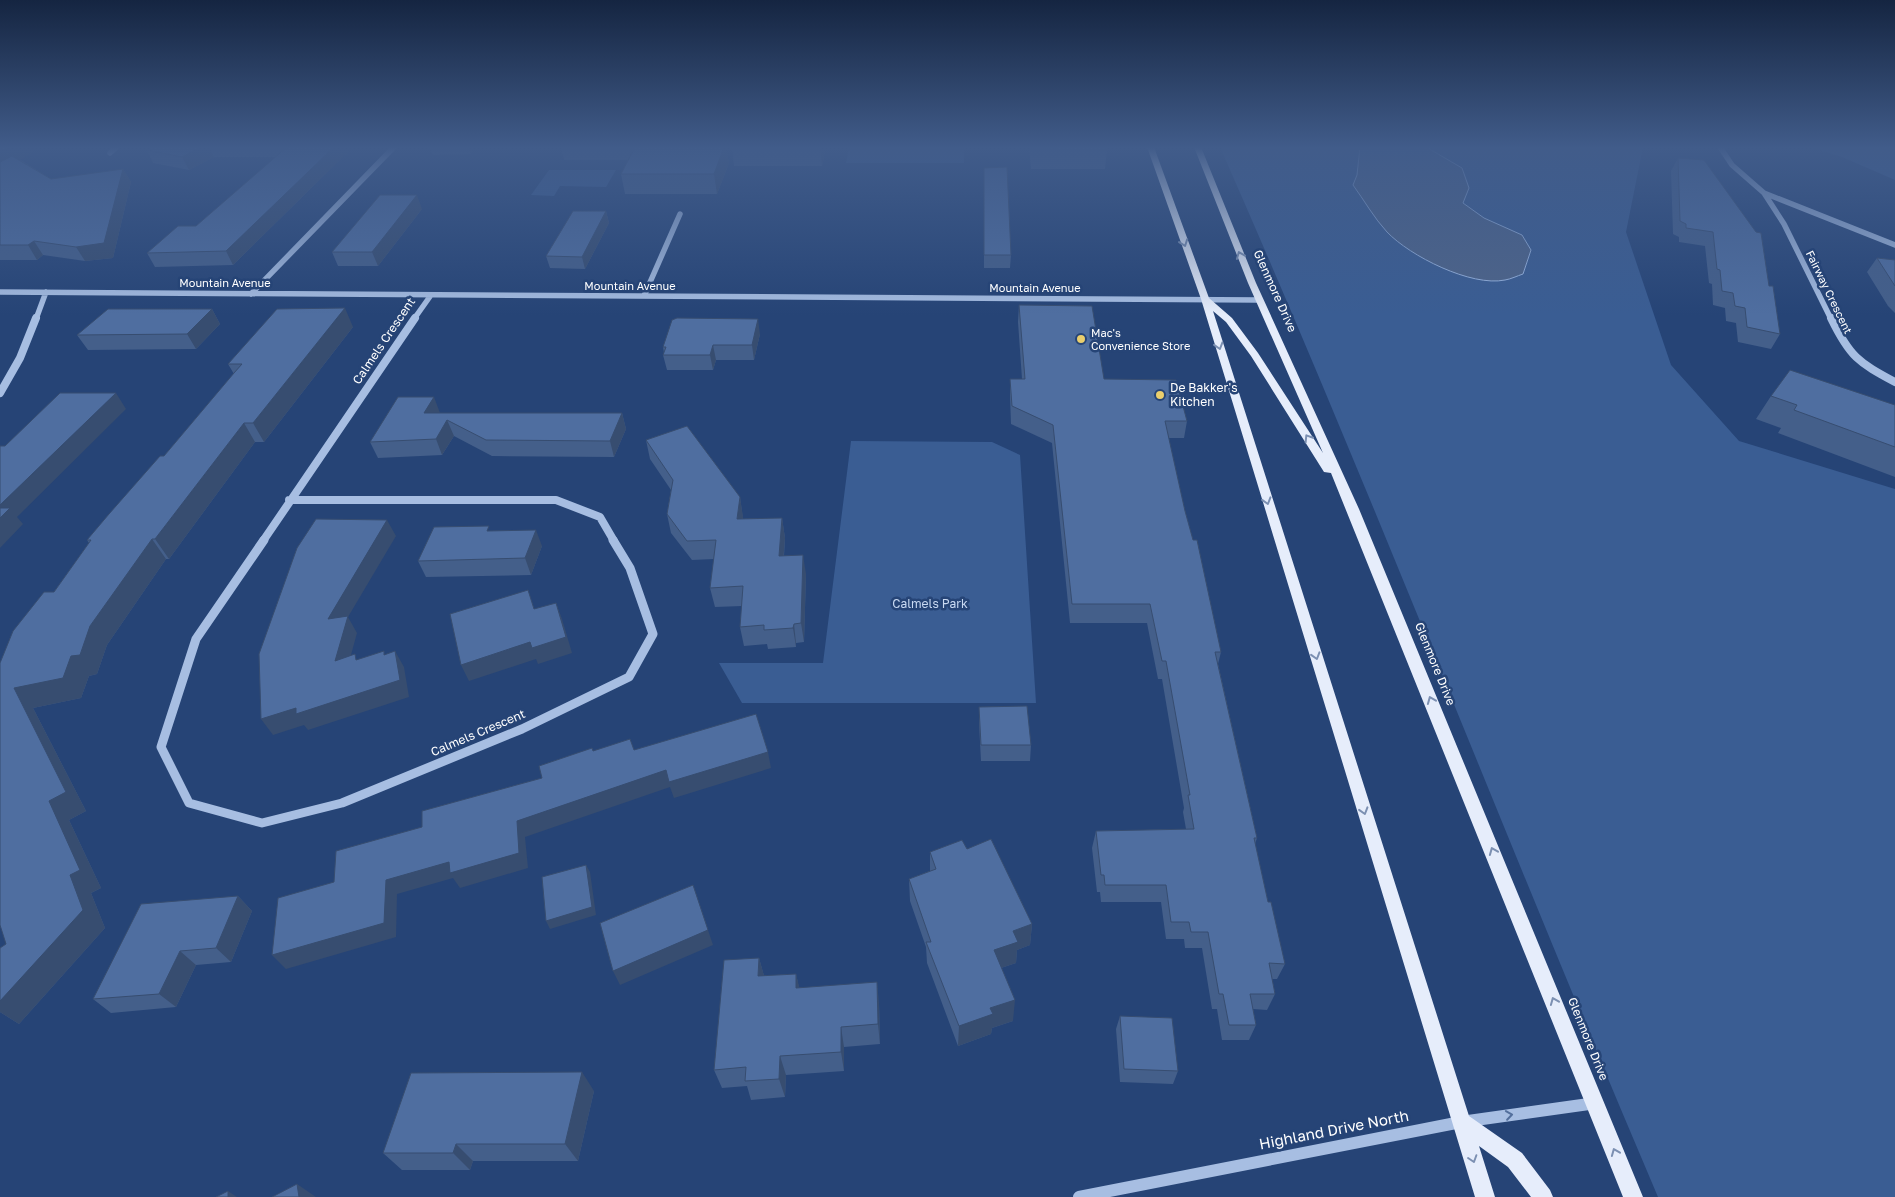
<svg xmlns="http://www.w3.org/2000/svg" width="1895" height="1197" viewBox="0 0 1895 1197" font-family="'Golos Text',sans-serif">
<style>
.green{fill:#3a5d93}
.water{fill:#4e6489;stroke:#9cb8e3}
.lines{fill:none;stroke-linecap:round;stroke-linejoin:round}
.minor-far3{stroke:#a7bee2;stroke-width:5.5}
.minor-far2{stroke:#a7bee2;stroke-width:8}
.minor-far1{stroke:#a7bee2;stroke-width:9}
.minor{stroke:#a7bee2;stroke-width:12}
.major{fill:#e6edfb;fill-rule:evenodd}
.wall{fill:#445f8a}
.shaded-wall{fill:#374d70}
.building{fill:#4f6ea0;stroke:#374d70}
.oneway{stroke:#7c90b2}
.oneway2{stroke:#536f9c}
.poi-dot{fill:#eace6d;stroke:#264476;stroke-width:2}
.labels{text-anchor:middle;stroke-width:5;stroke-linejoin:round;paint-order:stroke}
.far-street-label{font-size:11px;fill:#fff;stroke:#264476}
.far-poi-label{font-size:11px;fill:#fff;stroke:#264476;text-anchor:start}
.street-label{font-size:12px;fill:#fff;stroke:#264476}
.poi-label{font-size:12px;fill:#fff;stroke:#264476;text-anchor:start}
.park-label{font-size:12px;fill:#c9d9f2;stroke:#264476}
.near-street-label{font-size:15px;fill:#fff;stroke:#264476}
</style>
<rect width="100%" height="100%" fill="#264476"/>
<path class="green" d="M849,147H964V163H846Z
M1220,147H1643L1626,232L1671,365L1739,441L1895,489V1197H1658C1509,848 1373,494 1220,147Z
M1809,147H1895V180L1842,157Z
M549,170H616L606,187L560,186L554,196L531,195Z
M851,441L992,442L1020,455L1036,703H742L719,663H823Z"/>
<path class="water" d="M1360,147H1426L1462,168L1469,188L1463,203L1484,218L1522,235L1531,250L1523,274C1517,276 1511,279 1505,280C1471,287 1410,256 1387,232C1374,218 1364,200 1353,185L1357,175Z"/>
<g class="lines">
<path class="minor-far3" d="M1720,147L1732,165L1764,193L1784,224L1831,319
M110,153L117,147
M1764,193L1895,245
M0,292L1259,300
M251,294L394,147
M644,296L680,214
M36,319L46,292
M414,319L431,295"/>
<path class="minor-far2" d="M1831,318C1850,357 1858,362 1895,382
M0,393L20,358L36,318
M289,500H291
M291,500H556L600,517L614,541
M291,500L415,318
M263,541L291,500"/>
<path class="minor-far1" d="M264,540L196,639L161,747L189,803L262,823L342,803L522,729L629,677L653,634L630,568L613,540"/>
<path class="minor" d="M1079,1197L1461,1122L1596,1103"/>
<path class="major" d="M1147,147H1154L1209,298L1232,318L1258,353L1323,453L1248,283L1194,147H1201L1256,283L1359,509L1643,1197H1623L1331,473L1324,472L1251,356L1226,322L1213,311L1469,1116L1522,1153L1550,1190L1553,1197H1531L1508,1167L1479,1146L1495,1197H1475L1201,299Z"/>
</g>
<path class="wall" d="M0,147L51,179L123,169L131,182L113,258L85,261L43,255L37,260H0Z
M151,147H353L233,265L155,267L147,253L196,226L276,157H214L189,170L153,163L147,150Z
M430,147H477L471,154L433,155Z
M561,147H726L729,163L717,194H625L621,174L629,160H564Z
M732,147H826L822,166H734Z
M1029,147H1107V150L1105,169H1031Z
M1678,158L1769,286L1780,334L1771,349L1738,342L1736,323L1726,321L1725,308L1713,305L1712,284L1709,283L1705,246L1679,242V237L1673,234L1671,171Z
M984,179L1011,255L1010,268H984Z
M422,209L378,266H338L332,252Z
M606,211L609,223L585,269L550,268L546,256Z
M1877,258L1895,260V313L1888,306L1867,272Z
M1019,305L1104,379L1187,421L1184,438H1168L1185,511L1221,652L1218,664L1257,838L1255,844L1268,902L1285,964L1277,979H1272L1275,994L1267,1010L1253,1009L1256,1025L1249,1040H1222L1217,1009H1212L1202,948H1185L1184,939H1166L1161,902H1101L1100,892H1097L1092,848L1096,831L1186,829L1183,812L1184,808L1162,679H1158L1147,623H1070L1052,443L1011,424L1010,396V379H1022L1018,322Z
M212,309L220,324L196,349L88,350L77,335Z
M353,327L264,442H255L169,559H166L107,645L97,674L89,676L81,698L33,708L86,811L69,820L101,888L91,893L105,928L19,1024L0,1012V948L6,944L0,663L54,592L89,543L87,540L164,456L234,374L228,364Z
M760,334L754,360H716L713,370H667L663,355L664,353L663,347Z
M1771,396L1895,405V477L1778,433L1781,428L1756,419Z
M440,413H622L626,429L614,457L492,456L454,436L442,455L378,458L370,442Z
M646,440L740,497L743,519L782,518L785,538L784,556L806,574L804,642L796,643V647L768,649L767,644L744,646L740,627L742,606L715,607L710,588L714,559L692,560L671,533L667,514L671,490L650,459Z
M490,531L542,546L531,575L426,577L418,561Z
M979,707L1031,745L1030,761H981L979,723Z
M967,849L1032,924L1030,945L1017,950L1016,963L1001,968L1013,1021L992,1028L991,1034L958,1046L927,963L926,947L910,901L909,879L930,871V852Z
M238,896L252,911L231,962L196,965L176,1007L111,1013L93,999Z
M759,958L764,976L796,974L799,988L879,1003L880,1044L844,1047V1071L786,1075L785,1097L751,1100L747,1086L722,1088L714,1070Z
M1120,1016L1178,1071L1173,1084L1120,1082L1116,1029Z
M594,1091L578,1161H473L470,1170H402L383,1153Z"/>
<path class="shaded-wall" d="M13,147H40L19,161L0,164V150Z
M201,147H209L214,157L189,170L182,157Z
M334,147H353L233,265L226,251Z
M469,147H477L471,154Z
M724,147H726L729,163L717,194L714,174Z
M820,147H826L822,166Z
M123,169L131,182L113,258L85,261L76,247Z
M417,195L422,209L378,266L372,252Z
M606,211L609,223L585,269L582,257Z
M34,241L43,255L37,260L28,245Z
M345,308L353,327L264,442L253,423Z
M212,309L220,324L196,349L187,334Z
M758,319L760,334L754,360L752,345Z
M713,345L716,360L713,370L710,355Z
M116,393L126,409L17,517L23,524L0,548V505Z
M434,397L440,413H424Z
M622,413L626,429L614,457L610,441Z
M447,420L454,436L442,455L436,439Z
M244,423L255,442L169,559L155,539Z
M740,497L743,517L740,538L737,519Z
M782,518L785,538L782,576L779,556Z
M387,520L396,536L348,617L357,633L345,677L335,661L328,619Z
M536,530L542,546L531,575L525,558Z
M152,539L166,559L107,645L97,674L89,676L81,698L33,708L86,811L69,820L101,888L91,893L105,928L19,1024L0,1012V1001L70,875L49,801L14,688L71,656L90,626Z
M803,555L806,574L804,642L801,623Z
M556,603L562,619L572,653L538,664L536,659L469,681L461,665Z
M794,624L796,643V647L793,628Z
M395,651L404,667L409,697L308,730L304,725L273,735L261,719Z
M768,752L771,768L674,798L670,787L525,837L528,868L460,888L453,878L397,894L396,937L286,969L272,955L386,880L517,821L666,770Z
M586,865L590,872L596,915L550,929L546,921Z
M238,896L252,911L231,962L216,948Z
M1032,924L1030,945L1017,950L1016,963L992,971L994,950L1013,931Z
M708,930L713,945L620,985L613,971Z
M180,951L196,965L176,1007L159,994Z
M759,958L765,979L758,976Z
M796,974L801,994L796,988Z
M877,982L879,1003L880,1044L878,1024Z
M1015,1000L1013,1021L992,1028L991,1034L958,1046L959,1026L990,1008Z
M841,1027L844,1047V1071L841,1052Z
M780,1056L786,1075L785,1097L779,1079Z
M582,1072L594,1091L578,1161L565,1144Z
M456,1144L473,1161L470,1170L453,1153Z
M297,1184L316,1197H299Z
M228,1191L237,1197H228Z"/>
<path class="building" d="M0,147H13L11,148L0,150Z
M151,147H201L182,157L147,150Z
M287,147H334L226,251L147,253L178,226H196Z
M635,147H724L714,174H621Z
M1032,147H1107V150L1032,149Z
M12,156L51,179L123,169L104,243L76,247L34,241L28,245H0V162Z
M1678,158L1704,160L1756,232L1761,233L1769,286H1773L1780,334L1747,327L1745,308L1735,306L1733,293L1722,291L1720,270L1717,269L1713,232L1686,228V224L1680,221Z
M1007,167L1011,255H984V168Z
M380,195H417L372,252H332Z
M573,211H606L582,257L546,256Z
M1877,258L1895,260V286Z
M1019,305L1092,306L1104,379L1176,380L1187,421H1165L1185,511L1193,540H1197L1221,652H1215L1257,838H1254L1268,902H1271L1285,964L1269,963L1275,994H1250L1256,1025H1229L1223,994H1219L1208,932H1191L1189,922H1171L1166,885H1105L1104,875H1101L1096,831L1194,829L1188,795H1190L1166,661H1162L1150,604H1072L1053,425L1012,406L1010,379H1025Z
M345,308L253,423H244L155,539H152L90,626L80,655L71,656L63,678L14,688L66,792L49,801L80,870L70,875L83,910L0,1001V948L6,944L0,925V663L13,631L44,592H54L91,540H87L109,514L160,456H164L234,373L242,364H228L277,309Z
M108,309H212L187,334L77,335Z
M677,318L758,319L752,345H713L710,355H663L666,347H663L672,320Z
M1790,370L1895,405V447L1794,410L1797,405L1771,396Z
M60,393H116L0,505V446H5Z
M398,397H434L424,413H622L610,441L486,440L447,420L436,439L370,442Z
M687,426L740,497L737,519L782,518L779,556L803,555L801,623L794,624L793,628L764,630V625L740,627L743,586L710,588L716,540L687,541L667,514L673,480L646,440Z
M0,508H10L0,518Z
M316,519L387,520L328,619L348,616L335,661L355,654L356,660L384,651V655L395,651L400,680L296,714V708L261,719L259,654L297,548Z
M489,526L487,531L536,530L525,558L418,561L434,527Z
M528,590L534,609L556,603L566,637L532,648L530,642L461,665L450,614Z
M1027,706L1031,745H981L979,707Z
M756,714L768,752L669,782L666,770L517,821L519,853L450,873L449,862L386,880L384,923L272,955L278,898L334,882L336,851L422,827V811L542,778L539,766L592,748L593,751L630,739L634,750Z
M991,839L1032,924L1013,931L1018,942L994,950L1015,1000L990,1008L993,1014L959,1026L926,942H931L909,879L936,869L930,852L962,840L967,849Z
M586,865L592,907L546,921L542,877Z
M693,885L708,930L613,971L600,923Z
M238,896L216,948L180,951L159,994L93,999L141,904Z
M759,958L758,976L796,974V988L877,982L878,1024L841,1027V1052L780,1056L779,1079L745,1081L746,1067L714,1070L724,960Z
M1120,1016L1172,1018L1178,1071L1124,1069Z
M582,1072L565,1144H456L453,1153H383L411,1073Z
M297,1184L299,1197H272Z
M228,1191V1197H216Z"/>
<defs><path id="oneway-chevron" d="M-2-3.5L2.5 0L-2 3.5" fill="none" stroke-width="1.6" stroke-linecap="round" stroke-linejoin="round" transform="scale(1.25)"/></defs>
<g class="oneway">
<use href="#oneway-chevron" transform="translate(1184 243) rotate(70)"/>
<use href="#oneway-chevron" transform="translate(1240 255) rotate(-112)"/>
<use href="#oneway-chevron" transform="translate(1219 346) rotate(73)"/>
<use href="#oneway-chevron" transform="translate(1308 438) rotate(-122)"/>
<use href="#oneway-chevron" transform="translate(1267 501) rotate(73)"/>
<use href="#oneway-chevron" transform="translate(1316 656) rotate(73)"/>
<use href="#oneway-chevron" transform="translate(1431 700) rotate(-112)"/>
<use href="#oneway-chevron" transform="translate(1364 811) rotate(73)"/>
<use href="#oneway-chevron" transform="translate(1493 851) rotate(-112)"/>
<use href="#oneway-chevron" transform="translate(1554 1001) rotate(-112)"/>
<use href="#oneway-chevron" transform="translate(1615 1152) rotate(-112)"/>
<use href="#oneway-chevron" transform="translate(1473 1159) rotate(72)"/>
</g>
<use class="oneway2" href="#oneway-chevron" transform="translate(1509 1115) rotate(-8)"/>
<linearGradient id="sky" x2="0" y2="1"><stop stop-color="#152541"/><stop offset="0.47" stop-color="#415c8a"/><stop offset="1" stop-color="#415c8a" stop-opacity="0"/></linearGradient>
<rect width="1895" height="315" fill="url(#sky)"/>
<g class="poi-dot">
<circle cx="1081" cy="339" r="5"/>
<circle cx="1160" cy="395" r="5"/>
</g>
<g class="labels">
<g class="far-street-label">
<text x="225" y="287">Mountain Avenue</text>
<text x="630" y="290">Mountain Avenue</text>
<text x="1035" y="292">Mountain Avenue</text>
<text transform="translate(1829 292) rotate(64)" y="4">Fairway Crescent</text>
</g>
<g class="far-poi-label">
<text x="1091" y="337">Mac's<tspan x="1091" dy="13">Convenience Store</tspan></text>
</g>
<g class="street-label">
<text transform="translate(1275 291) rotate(66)" y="4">Glenmore Drive</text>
<text transform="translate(384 341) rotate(-56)" y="4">Calmels Crescent</text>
<text transform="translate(1435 664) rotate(68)" y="4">Glenmore Drive</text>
<text transform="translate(478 733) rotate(-23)" y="4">Calmels Crescent</text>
<text transform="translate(1588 1039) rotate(68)" y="4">Glenmore Drive</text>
</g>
<g class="poi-label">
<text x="1170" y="392">De Bakker's<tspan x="1170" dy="14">Kitchen</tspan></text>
</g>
<g class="park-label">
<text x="930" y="608">Calmels Park</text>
</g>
<g class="near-street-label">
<text transform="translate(1334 1130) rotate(-11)" y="5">Highland Drive North</text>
</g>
</g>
</svg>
